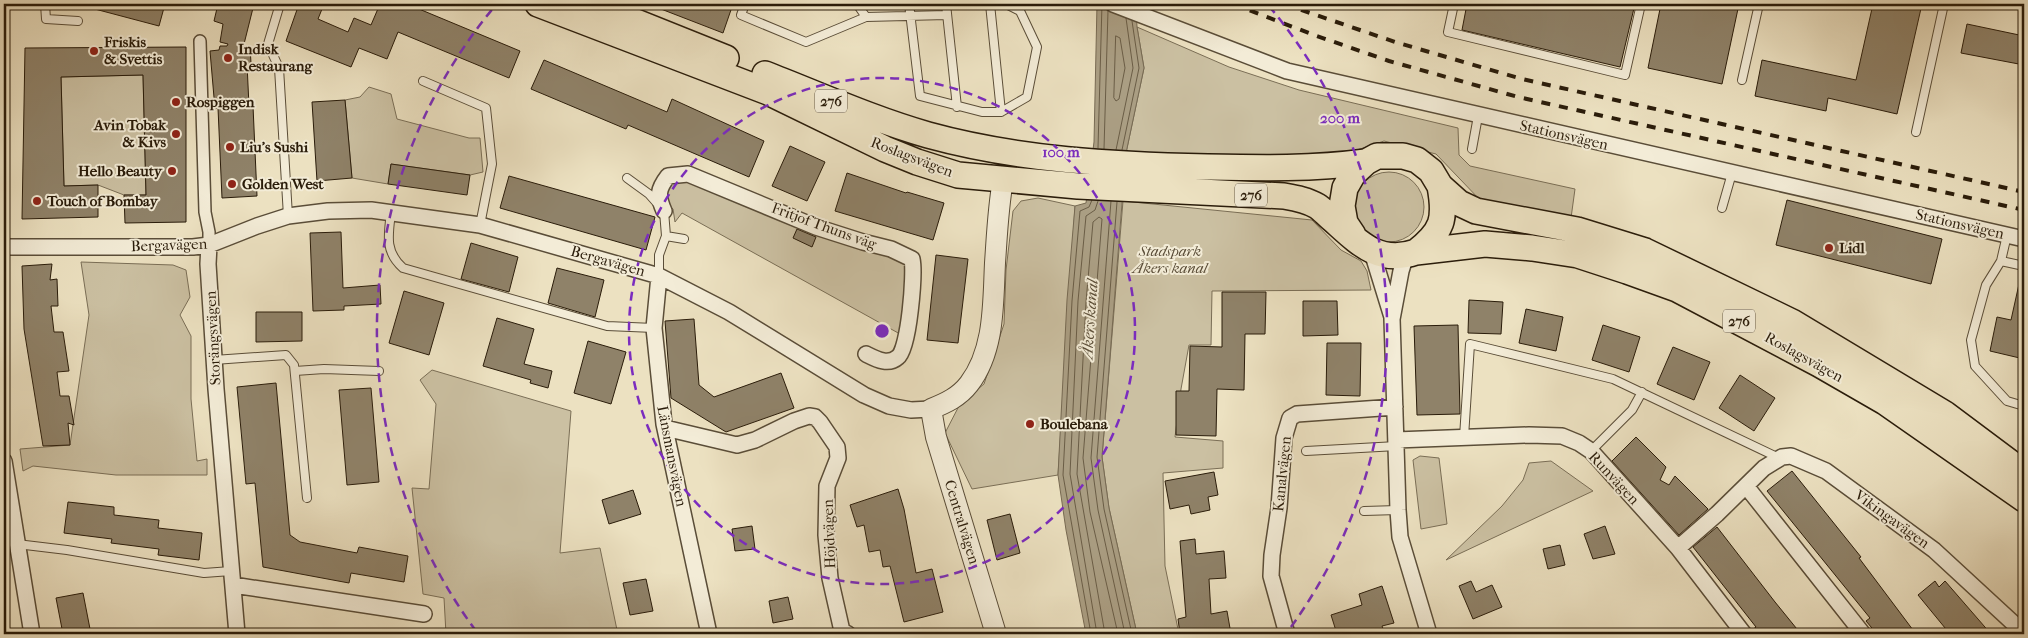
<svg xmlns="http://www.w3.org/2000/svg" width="2028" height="638" viewBox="0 0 2028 638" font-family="'IM FELL French Canon',serif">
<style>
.green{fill:#cbc0a2;stroke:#7a6e56}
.water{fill:#aa9e83;stroke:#776a53}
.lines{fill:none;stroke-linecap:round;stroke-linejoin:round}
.shore{stroke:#6a5d46;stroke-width:1}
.building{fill:#8f8269;stroke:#2a1c0a}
.service-casing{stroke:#5a4d38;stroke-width:10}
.pedestrian-casing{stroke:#5a4d38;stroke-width:14}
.minor-casing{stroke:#5a4d38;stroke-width:18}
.tertiary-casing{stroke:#5a4d38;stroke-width:22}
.primary-casing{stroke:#2a1c0a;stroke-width:28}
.service{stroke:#f3ecd7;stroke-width:8}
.pedestrian{stroke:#f3ecd7;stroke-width:11}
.minor{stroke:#f3ecd7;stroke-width:15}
.tertiary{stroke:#f3ecd7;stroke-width:20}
.primary{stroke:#ece1c1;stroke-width:25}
.rail{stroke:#2a1c0a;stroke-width:4;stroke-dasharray:9 9;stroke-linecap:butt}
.ring{fill:none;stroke:#7b2cbf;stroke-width:2.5;stroke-dasharray:9 6}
.poi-dot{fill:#8f2418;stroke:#f3ecd7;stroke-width:2}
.labels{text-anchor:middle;stroke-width:4;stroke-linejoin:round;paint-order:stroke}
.shield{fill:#f3ecd7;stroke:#665a48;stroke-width:1}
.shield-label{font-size:14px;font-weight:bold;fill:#2a1c0a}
.poi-label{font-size:15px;font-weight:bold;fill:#2a1c0a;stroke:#f3ecd7;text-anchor:start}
.street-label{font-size:15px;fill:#2a1c0a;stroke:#f3ecd7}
.park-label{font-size:15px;font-style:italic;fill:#5a4d38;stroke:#f3ecd7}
.water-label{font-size:16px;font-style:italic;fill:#5d503a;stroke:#f3ecd7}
.centre{fill:#7b2cbf;stroke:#f3ecd7;stroke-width:2.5}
.ring-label{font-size:15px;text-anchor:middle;font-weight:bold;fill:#7b2cbf;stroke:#f3ecd7;stroke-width:4;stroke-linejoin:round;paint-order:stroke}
</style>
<rect width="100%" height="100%" fill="#ece1c1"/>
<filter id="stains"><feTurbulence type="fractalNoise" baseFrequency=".004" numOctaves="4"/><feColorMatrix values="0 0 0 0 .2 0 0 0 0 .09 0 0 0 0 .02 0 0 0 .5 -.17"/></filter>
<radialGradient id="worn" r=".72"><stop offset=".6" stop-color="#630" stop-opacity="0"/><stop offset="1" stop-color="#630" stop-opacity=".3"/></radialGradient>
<path class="green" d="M1137,27L1229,67L1299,90L1458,128L1459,155L1470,166L1575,189L1571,218L1481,201L1436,154L1384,141L1336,157L1126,153L1144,68Z
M143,75L146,195H124L98,185L64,186L61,77Z
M369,87L391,94L397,119L469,138H480L483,172L470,175L391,164L388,184L352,178L345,100L360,97Z
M1354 207a35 35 0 1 1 70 0a35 35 0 1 1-70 0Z
M676,178L905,261L909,275L900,334L682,213L675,222L673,209L664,201L668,184Z
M1038,198L1075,206L1058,475L972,489L945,433L960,404L984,384L1004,324L1006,270L1013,211L1021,201Z
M1123,201L1312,220L1341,250L1361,261L1367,271L1371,290L1212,291L1211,345H1189L1181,389L1175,437L1223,441V468L1163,473L1165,566L1179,634H1137L1109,508L1102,457Z
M81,262L173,265L186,270L190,297L180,315L191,336V399L197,461L207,459V475H116L33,466L23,471L20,449L70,445L89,315Z
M432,370L571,411L560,553L600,548L617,630L537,634H446L444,598L423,594L412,488L429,489L436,404L420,380Z
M1420,456L1439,458L1447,524L1421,529L1413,460Z
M1551,461L1593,491L1446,560L1502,506L1523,480L1529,463Z"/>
<path class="water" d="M1097,4H1136L1137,27L1144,68L1126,153L1102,457L1109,508L1137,634H1086L1066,530L1058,475L1067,300L1075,206L1086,203L1094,142Z"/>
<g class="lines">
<path class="shore" d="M1116,36L1120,38L1125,68L1119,99L1116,101L1114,98Z
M1098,148L1102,4
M1104,149L1108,11
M1116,150L1133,68L1126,18
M1122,150L1139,68L1132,21
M1111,201L1091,458L1098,510L1125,634
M1117,202L1097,457L1104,509L1132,634
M1091,634L1063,475L1072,301L1080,211L1089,207L1092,200
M1097,634L1070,474L1078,301L1086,216L1095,210L1098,201
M1105,634L1077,474L1086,302L1093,222L1099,217L1102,219L1083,458L1090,512L1118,634"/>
</g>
<path class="building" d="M92,4H165L159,26L91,8Z
M218,4H254L243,48L250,47L251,63L247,64L249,106H253L257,196L222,198L218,108L215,109L210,51L219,50L220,46H227L228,44L220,42L223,24L214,21Z
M299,4H324L318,19L348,32L354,18L371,25L380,4H407L520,51L509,78L398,32L387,59L359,48L351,67L286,41Z
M648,4H733L723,33Z
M1467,4H1635L1620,67L1462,30Z
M1661,4H1739L1722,84L1648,68Z
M1873,4H1922L1897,114L1828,98L1826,111L1755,96L1762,60L1856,80Z
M1967,24L2024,36V65L1961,53Z
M186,47V222L125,223L124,195H146L143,75L61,77L64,186L98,185V217L22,219L25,48Z
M544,60L667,112L672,99L764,141L749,177L628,125L626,129L531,89Z
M345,100L352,178L317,181L312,102Z
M790,146L825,162L807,201L772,186Z
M391,164L470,175L467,195L388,184Z
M847,173L906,193L907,192L944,203L933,240L835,211Z
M509,176L655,217L646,250L500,208Z
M1787,200L1942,239L1931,284L1776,245Z
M797,229L816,237L812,247L793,238Z
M341,232L343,288L380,285L381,304L344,306V310L313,311L310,233Z
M471,243L518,257L509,292L461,279Z
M936,255L968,259L958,343L927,340Z
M52,264L50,280L57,279L58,306H51L54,332H63L69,371L57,372L60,396H69L74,425L68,423L70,445L43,446L24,329L22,266Z
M557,268L604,280L595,317L548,303Z
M2019,284L2024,285V359L1990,351L1997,317L2011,320Z
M404,291L444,303L429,355L389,343Z
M1222,292H1266L1265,334H1245L1244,390L1217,389L1216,436L1176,435V391H1189L1190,346L1222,347Z
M1469,300L1503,302L1501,334L1468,333Z
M1303,301H1337L1338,335L1303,336Z
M1526,309L1563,317L1556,351L1519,343Z
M256,312H302V341L256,342Z
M497,318L534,329L524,364L552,371L548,388L530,383L531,380L483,366Z
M694,319L699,385L714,397L781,373L794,408L726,432L671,398L665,321Z
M1458,325L1460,414L1417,415L1414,326Z
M1603,325L1640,337L1629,372L1592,360Z
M588,341L626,352L611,404L574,393Z
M1327,343H1361L1360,396L1326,395Z
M1673,347L1710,362L1694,400L1657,384Z
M1740,375L1775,398L1754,431L1719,408Z
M276,383L290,535L300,542L357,553L359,547L408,556L404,582L351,573L349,583L263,567L255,483L246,484L237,387Z
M371,388L379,482L347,485L339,390Z
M1636,437L1666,467L1660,480L1669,485L1675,476L1708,509L1679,535L1612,461Z
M1792,471L1861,557L1859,558L1916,634H1877L1866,621L1870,618L1767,491Z
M1214,472L1218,495L1208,497L1210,510L1191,514L1189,505L1170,509L1165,481Z
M898,489L904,509L916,573L932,569L943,612L904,622L890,566L883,567L880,550L869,552L864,525L857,527L850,505Z
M633,490L641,514L609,524L602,500Z
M68,502L114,507V515L159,520L158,528L202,533L199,560L158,555L159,549L111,543L112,539L64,533Z
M1010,514L1020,553L997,560L987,520Z
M752,526L755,549L735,551L732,529Z
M1605,526L1615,554L1593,559L1584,534Z
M1717,527L1775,602L1801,634H1753L1752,630L1756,627L1693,547Z
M1195,539L1196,554L1224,551L1226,578L1209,579L1211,614L1227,611L1231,634H1180L1178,619L1186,617L1180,541Z
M1560,545L1565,565L1548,569L1543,549Z
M646,579L653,611L630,615L623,583Z
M1471,581L1476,592L1492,585L1502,607L1473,619L1459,586Z
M1935,581L1939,587L1945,581L1991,634H1950L1918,595Z
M1382,586L1394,623L1382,626L1385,634H1337L1331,615L1362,605L1359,594Z
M83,593L91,634H63L56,598Z
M788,597L793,619L773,623L769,601Z"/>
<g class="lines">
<g class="service-casing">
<path id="service" d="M45,4L46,19L78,21
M280,4L268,44L279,68L288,216
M745,4L741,15L806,42L866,17
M857,4L866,17L947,15
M909,4L920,96L982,112H1001L1027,97L1037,47L1020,11L1006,4
M946,4L957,107
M990,4L1001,112
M1454,4L1448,32L1625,75L1641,4
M1742,80L1759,4
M423,81L486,108L492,164L480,225
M1916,132L1944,4
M1472,149L1478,116
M627,178L649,194L664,211L666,236L659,255V276
M1722,208L1732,173
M391,213C388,236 385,252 403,268L607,326L654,328
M2007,235L2001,261L1986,285L1971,340L1975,366L2007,401L2024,406
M666,236L684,239
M2001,261L2024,266
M214,360L286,355L294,365L307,498
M295,371L324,369L379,371
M1464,437L1470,344L1613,379L1779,458
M1306,451L1397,446
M1591,451L1632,410L1642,392
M1364,511L1398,510
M17,544L67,550L204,573L231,571"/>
</g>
<g class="pedestrian-casing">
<path id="pedestrian" d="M200,41L205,212L209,232V245"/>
</g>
<g class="minor-casing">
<path id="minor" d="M1113,4L1287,71L2024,239
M664,211C657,195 658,189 668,176L688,174L816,227L863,242L891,249L912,259C915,273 909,349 898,357C888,366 876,359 866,354
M209,245L208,264L216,389L237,634
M4,247H193L209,245L257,226L288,216L328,211L371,210L480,225L659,276L729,312L864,395L889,406L911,410L931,409
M1372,252L1392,317
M1406,255L1401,271L1392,319L1398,510L1400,537L1429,634
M659,276L654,328L664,424L709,634
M665,428L737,445L755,440L794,421L809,416L815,417L820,422L837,447L838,458L827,486L826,535L830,578L842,631L848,634
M1396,440L1529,435L1562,436L1579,443L1591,451L1678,548L1744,634
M4,461L32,634
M1746,486L1863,634
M1678,548L1717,514L1764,468L1782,457L1791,456L1826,471L1934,550L2024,633
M233,585L424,614
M1287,634L1271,576L1272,555L1279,508L1284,438L1290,418L1297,414L1395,407"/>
</g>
<g class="tertiary-casing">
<path id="tertiary" d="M996,634L936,437L931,409C946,403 959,397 969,384C995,350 993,303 995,263C997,235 998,208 1003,180"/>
</g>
<g class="primary-casing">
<path id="primary" d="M538,4L768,92L885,149L917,162L958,175L1078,186L1284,196C1295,198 1307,200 1317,206C1322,209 1327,215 1332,219C1358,242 1378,265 1416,252L1485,244L1532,248L1578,255L1627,271L1677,289L1819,364L1885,402L2024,499
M591,4L726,58
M765,74C819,95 872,119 928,135C1019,160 1114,165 1208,167C1261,168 1313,169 1366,162
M1353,235L1345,223L1342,206L1345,188L1353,174L1366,162L1377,156H1403L1417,160L1431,171L1440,186L1459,203L1476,211L1577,230L1645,251L1792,322L1945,414L2024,473
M1416,252C1443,231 1446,219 1440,186"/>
</g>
<use href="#service" class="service"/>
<use href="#pedestrian" class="pedestrian"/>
<use href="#minor" class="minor"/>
<use href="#tertiary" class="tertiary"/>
<use href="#primary" class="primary"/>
<path class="rail" d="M1233,4L1314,35L1389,61L1518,97L2024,210
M1284,4L1395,42L1522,79L2024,192"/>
</g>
<g class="ring">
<circle cx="882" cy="331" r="253"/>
<path d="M476 631A505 505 0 0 1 495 6M1269 6A505 505 0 0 1 1288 631"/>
</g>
<g class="poi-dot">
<circle cx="94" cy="51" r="5"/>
<circle cx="228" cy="58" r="5"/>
<circle cx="176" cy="102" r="5"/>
<circle cx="176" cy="134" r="5"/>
<circle cx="230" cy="147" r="5"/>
<circle cx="172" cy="171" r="5"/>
<circle cx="232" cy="184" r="5"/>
<circle cx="37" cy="201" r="5"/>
<circle cx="1829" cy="248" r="5"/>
<circle cx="1030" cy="424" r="5"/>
</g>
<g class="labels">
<g class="shield">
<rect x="815" y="89.5" width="32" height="23" rx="4"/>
<rect x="1235" y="183.5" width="32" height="23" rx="4"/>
<rect x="1723" y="309.5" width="32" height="23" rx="4"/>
</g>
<g class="shield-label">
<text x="831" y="106">276</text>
<text x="1251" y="200">276</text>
<text x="1739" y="326">276</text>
</g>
<g class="poi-label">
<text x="104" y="47">Friskis<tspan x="104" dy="17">&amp; Svettis</tspan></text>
<text x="238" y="54">Indisk<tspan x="238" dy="17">Restaurang</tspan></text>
<text x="186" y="107">Rospiggen</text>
<text x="166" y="130" text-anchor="end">Avin Tobak<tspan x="166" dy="17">&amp; Kivs</tspan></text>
<text x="240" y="152">Liu's Sushi</text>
<text x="162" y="176" text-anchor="end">Hello Beauty</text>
<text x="242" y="189">Golden West</text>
<text x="47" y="206">Touch of Bombay</text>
<text x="1839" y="253">Lidl</text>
<text x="1040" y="429">Boulebana</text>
</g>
<g class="street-label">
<text transform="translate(1564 135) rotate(13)" y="5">Stationsvägen</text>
<text transform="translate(912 157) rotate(21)" y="5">Roslagsvägen</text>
<text transform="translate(1960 224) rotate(13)" y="5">Stationsvägen</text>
<text transform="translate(824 226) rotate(20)" y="5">Fritjof Thuns väg</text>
<text transform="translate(169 245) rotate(-2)" y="5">Bergavägen</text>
<text transform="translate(608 261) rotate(16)" y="5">Bergavägen</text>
<text transform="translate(213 338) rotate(-93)" y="5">Storängsvägen</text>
<text transform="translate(1804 357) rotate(29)" y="5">Roslagsvägen</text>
<text transform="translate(672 456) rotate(79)" y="5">Länsmansvägen</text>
<text transform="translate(1282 474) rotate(-84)" y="5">Kanalvägen</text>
<text transform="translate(1614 478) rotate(47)" y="5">Runvägen</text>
<text transform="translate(1892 519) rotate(36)" y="5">Vikingavägen</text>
<text transform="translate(962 522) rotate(73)" y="5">Centralvägen</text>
<text transform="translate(829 534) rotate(-92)" y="5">Höjdvägen</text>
</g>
<g class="park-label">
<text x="1170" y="256">Stadspark<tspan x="1170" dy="17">Åkers kanal</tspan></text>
</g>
<g class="water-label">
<text transform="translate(1089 319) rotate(-86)" y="6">Åkers kanal</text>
</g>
</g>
<circle cx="882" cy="331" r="8" class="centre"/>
<g class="ring-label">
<text x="1340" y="123">200 m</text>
<text x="1061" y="157">100 m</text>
</g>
<rect width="2028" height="638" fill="none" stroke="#ece1c1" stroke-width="20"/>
<rect x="5" y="5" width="2018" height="628" fill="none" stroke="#2a1c0a" stroke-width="2.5"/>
<rect x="10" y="10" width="2008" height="618" fill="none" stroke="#2a1c0a"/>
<rect width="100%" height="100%" filter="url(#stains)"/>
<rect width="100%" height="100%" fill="url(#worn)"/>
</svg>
